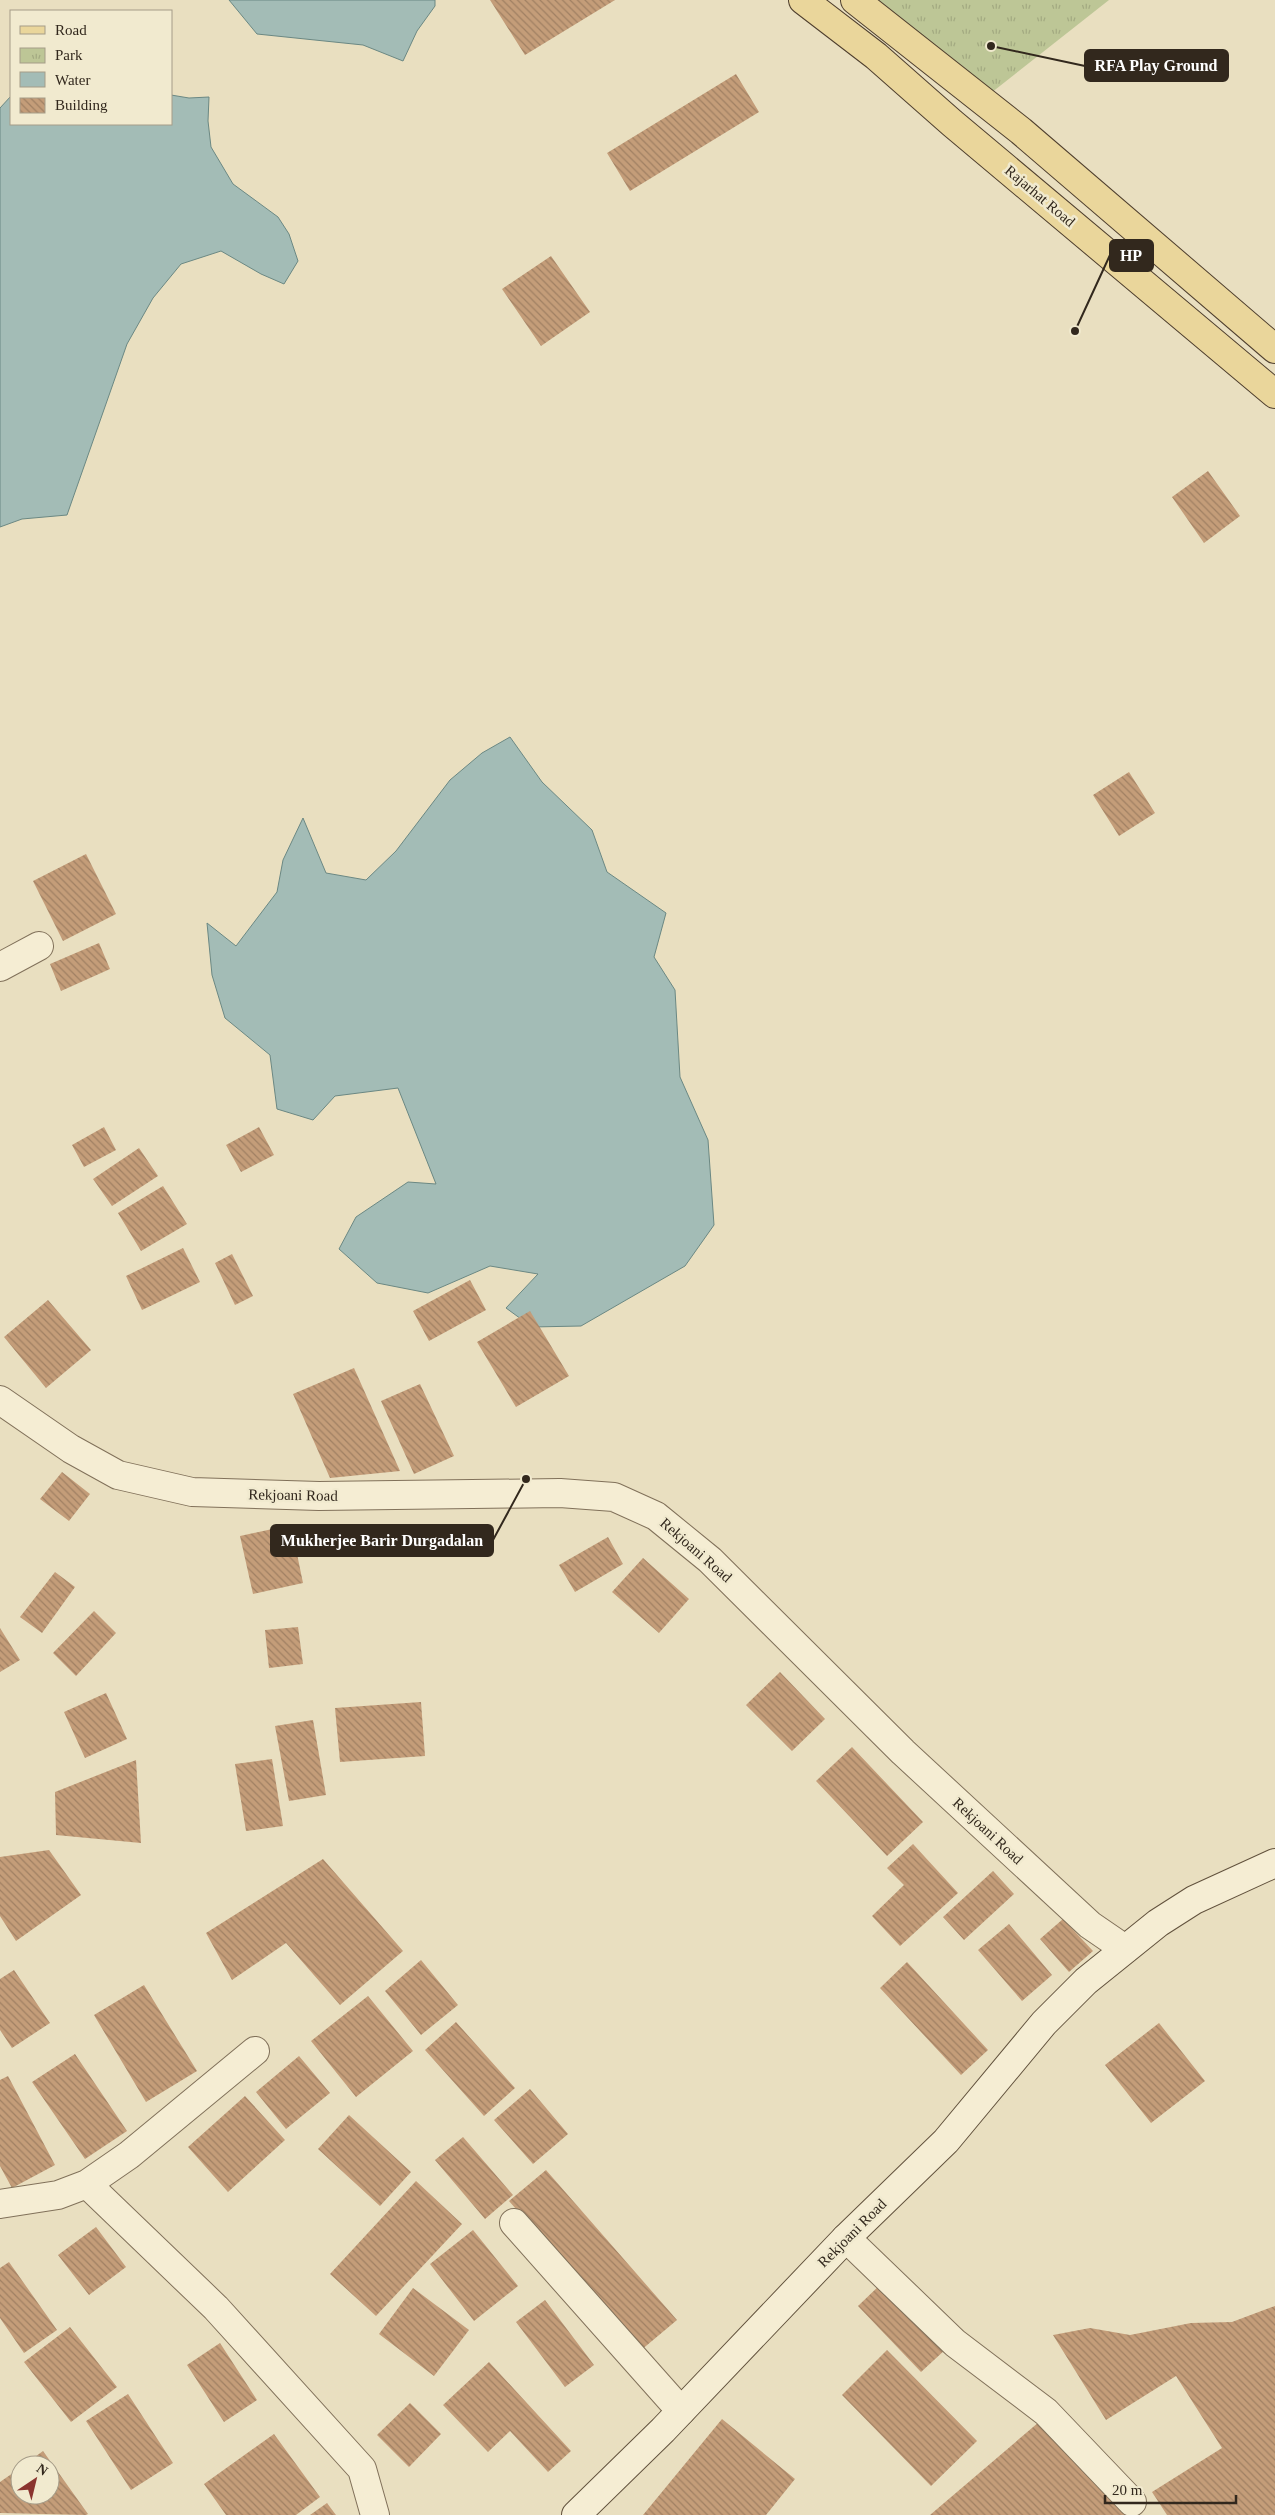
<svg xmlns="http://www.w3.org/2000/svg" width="1275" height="2515" viewBox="0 0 1275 2515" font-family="Georgia,serif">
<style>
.park{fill:url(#park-tufts)}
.water{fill:#a3bcb6;stroke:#6b8883}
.building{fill:url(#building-back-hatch)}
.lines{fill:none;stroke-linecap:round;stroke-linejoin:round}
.street-casing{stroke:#81715a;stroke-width:30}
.secondary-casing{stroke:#62523d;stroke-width:30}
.primary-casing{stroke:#4f3f2e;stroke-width:30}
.street{stroke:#f5edd3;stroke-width:28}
.secondary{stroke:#f5edd3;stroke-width:28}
.primary{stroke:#ead69b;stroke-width:28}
.labels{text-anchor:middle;stroke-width:5;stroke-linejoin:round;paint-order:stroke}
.street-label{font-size:15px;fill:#32281d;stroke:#f1eacf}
.leader{fill:none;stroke:#32281d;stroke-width:2}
.callout-dot{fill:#32281d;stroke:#f1eacf;stroke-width:2}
.callout{fill:#32281d;stroke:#32281d;stroke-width:2}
.callout-label{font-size:16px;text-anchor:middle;font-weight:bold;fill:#fff}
</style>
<defs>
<pattern id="park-tufts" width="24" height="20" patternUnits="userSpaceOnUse" patternTransform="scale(1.25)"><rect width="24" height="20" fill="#bdc696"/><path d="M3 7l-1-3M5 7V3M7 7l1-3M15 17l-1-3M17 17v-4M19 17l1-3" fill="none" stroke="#a3aa81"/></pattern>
<pattern id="building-back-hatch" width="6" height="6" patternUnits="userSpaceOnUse" patternTransform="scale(1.25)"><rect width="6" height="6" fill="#c49d79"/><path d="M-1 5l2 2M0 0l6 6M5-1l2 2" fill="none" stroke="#a08063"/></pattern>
</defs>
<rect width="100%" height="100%" fill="#e9dfc0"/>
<path class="park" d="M874,0H1109L991,93Z"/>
<path class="water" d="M229,0H435V6L417,31L403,61L363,45L257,34Z
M171,95L189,98L209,97L208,121L211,147L233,184L278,217L289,234L298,261L284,284L261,274L221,251L181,264L153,298L127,344L67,515L22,519L0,527V108L11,96V124H171Z
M510,737L542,782L592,830L607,872L666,913L654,957L675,990L680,1077L708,1140L714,1225L685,1266L581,1326L532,1327L506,1308L538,1274L490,1266L428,1293L377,1283L339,1249L356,1217L408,1182L436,1184L398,1088L335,1096L313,1120L277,1109L270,1055L225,1018L212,975L207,923L236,946L277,892L283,860L303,818L326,873L366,880L396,851L450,780L482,753Z"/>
<path class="building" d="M490,0H615L525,55Z
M736,74L759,112L630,191L607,153Z
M551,256L590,312L541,346L502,289Z
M1208,471L1240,516L1204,543L1172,497Z
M1129,772L1155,813L1119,836L1093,795Z
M86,854L116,914L63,941L33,881Z
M99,943L110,969L61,991L50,964Z
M104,1127L116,1150L84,1167L72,1145Z
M259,1127L274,1155L241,1172L226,1145Z
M139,1148L158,1176L112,1206L93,1179Z
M163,1186L187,1224L141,1251L118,1213Z
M183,1248L200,1282L142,1310L126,1276Z
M232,1254L253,1296L235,1305L215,1263Z
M470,1280L486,1310L429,1341L413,1311Z
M48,1300L91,1350L46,1388L4,1337Z
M530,1311L569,1376L516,1407L477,1342Z
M354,1368L400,1471L330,1478L293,1394Z
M420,1384L454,1456L414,1474L381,1401Z
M62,1472L90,1494L69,1521L40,1499Z
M291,1525L303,1583L253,1594L240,1536Z
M608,1537L623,1564L575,1592L559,1565Z
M643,1558L689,1599L659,1633L612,1592Z
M55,1572L75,1587L42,1633L20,1617Z
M94,1611L116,1633L76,1676L53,1653Z
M298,1627L303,1664L269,1668L265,1630Z
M0,1628L20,1660L0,1672Z
M780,1672L825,1719L792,1751L746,1705Z
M106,1693L127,1739L85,1758L64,1712Z
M421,1702L425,1756L340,1762L335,1708Z
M313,1720L326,1795L289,1801L275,1726Z
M852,1747L923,1822L887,1856L816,1781Z
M272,1759L283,1826L246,1831L235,1764Z
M136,1760L141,1843L56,1835L55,1792Z
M913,1844L958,1893L900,1946L872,1916L904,1885L887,1868Z
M49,1850L81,1895L16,1941L0,1916V1857Z
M323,1859L403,1951L340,2005L286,1943L232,1980L206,1933Z
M993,1871L1014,1894L964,1940L943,1917Z
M1063,1919L1093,1951L1069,1972L1040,1939Z
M1009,1924L1052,1975L1022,2001L978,1950Z
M421,1960L458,2005L421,2035L385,1991Z
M907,1962L988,2050L961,2075L880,1988Z
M14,1970L50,2023L12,2048L0,2030V1979Z
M144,1985L197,2071L146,2102L94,2015Z
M368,1996L413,2051L356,2097L311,2041Z
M456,2022L515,2088L484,2116L425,2050Z
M1159,2023L1205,2081L1151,2123L1105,2065Z
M75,2054L127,2131L85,2159L32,2082Z
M299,2056L330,2093L286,2129L256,2092Z
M8,2076L55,2165L12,2188L0,2166V2080Z
M530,2089L568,2134L533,2164L494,2120Z
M245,2096L285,2140L228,2192L188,2147Z
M349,2115L411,2172L380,2206L318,2149Z
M463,2137L513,2195L485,2219L435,2160Z
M546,2170L677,2320L640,2351L509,2201Z
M416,2181L462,2224L376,2316L330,2274Z
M96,2227L126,2267L89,2295L58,2255Z
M473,2230L518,2286L474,2321L430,2264Z
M9,2262L57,2330L24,2353L0,2318V2268Z
M882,2283L946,2349L921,2372L858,2306Z
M413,2288L469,2330L434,2376L379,2334Z
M545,2300L594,2365L565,2387L516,2322Z
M1275,2306V2515H1167L1152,2492L1222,2448L1176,2376L1106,2420L1053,2335L1090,2328L1130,2335L1191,2323L1232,2322Z
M70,2327L117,2387L71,2422L24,2362Z
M220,2343L257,2400L224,2422L187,2365Z
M887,2350L977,2441L931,2486L842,2395Z
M489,2362L571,2451L548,2472L510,2431L488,2452L443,2405Z
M128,2394L173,2463L131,2490L86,2421Z
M410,2403L441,2434L409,2467L377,2435Z
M722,2419L795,2479L766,2515H643Z
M1039,2422L1126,2515H930Z
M274,2434L320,2497L296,2515H226L204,2484Z
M43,2451L88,2514L86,2515L0,2513V2482L20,2468V2495H50V2465H24Z
M327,2503L336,2515H310Z"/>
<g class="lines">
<g class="street-casing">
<path id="street" d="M0,967L39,946
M0,1400L71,1449L118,1475L192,1492L319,1496L560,1493L614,1497L656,1516L710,1560L903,1752L1090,1925L1125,1949
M87,2184L129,2155L255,2051
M0,2204L58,2195L87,2184L216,2308L362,2469L375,2515
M514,2223L681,2411
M846,2238L955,2343L1046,2412L1132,2502"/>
</g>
<g class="secondary-casing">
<path id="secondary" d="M576,2515L663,2430L846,2238L946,2141L1044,2023L1086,1981L1158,1923L1194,1900L1275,1863"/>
</g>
<g class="primary-casing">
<path id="primary" d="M803,0L876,56L952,123L1275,394
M855,0L1021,131L1275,349"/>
</g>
<use href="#street" class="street"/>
<use href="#secondary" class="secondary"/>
<use href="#primary" class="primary"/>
</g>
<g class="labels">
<g class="street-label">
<text transform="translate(1040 196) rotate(40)" y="5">Rajarhat Road</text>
<text transform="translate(293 1495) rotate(1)" y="5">Rekjoani Road</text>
<text transform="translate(696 1550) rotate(41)" y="5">Rekjoani Road</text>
<text transform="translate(988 1831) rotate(43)" y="5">Rekjoani Road</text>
<text transform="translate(852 2233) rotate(-45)" y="5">Rekjoani Road</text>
</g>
</g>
<path class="leader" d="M991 46L1085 66M1075 331L1110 255M526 1479L493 1540"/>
<g class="callout-dot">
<circle cx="991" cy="46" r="5"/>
<circle cx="1075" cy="331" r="5"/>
<circle cx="526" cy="1479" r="5"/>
</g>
<g class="callout">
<rect x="1085" y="50" width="143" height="31" rx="5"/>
<rect x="1110" y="240" width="43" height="31" rx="5"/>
<rect x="271" y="1525" width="222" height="31" rx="5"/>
</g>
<g class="callout-label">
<text x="1156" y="71">RFA Play Ground</text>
<text x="1131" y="261">HP</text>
<text x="382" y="1546">Mukherjee Barir Durgadalan</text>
</g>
<rect x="10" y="10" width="162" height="115" fill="#f1eacf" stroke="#a59c88"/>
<rect x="20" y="26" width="25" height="8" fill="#ead69b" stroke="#a59c88"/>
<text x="55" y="35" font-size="15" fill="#32281d">Road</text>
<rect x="20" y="48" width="25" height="15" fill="url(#park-tufts)" stroke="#a59c88"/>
<text x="55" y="60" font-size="15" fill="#32281d">Park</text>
<rect x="20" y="72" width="25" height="15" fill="#a3bcb6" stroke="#a59c88"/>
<text x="55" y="85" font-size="15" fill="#32281d">Water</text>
<rect x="20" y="98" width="25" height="15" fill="url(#building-back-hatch)" stroke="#a59c88"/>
<text x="55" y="110" font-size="15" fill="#32281d">Building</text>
<g transform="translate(35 2480) rotate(35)"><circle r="24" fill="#f1eacf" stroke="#a59c88"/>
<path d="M0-4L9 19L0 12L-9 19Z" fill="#8a342f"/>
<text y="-8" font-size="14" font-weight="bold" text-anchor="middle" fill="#32281d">N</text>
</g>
<path d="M1105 2495v8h131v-8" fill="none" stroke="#32281d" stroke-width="2.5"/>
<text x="1112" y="2495" font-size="15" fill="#32281d" stroke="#f1eacf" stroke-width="4" paint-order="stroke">20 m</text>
</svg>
